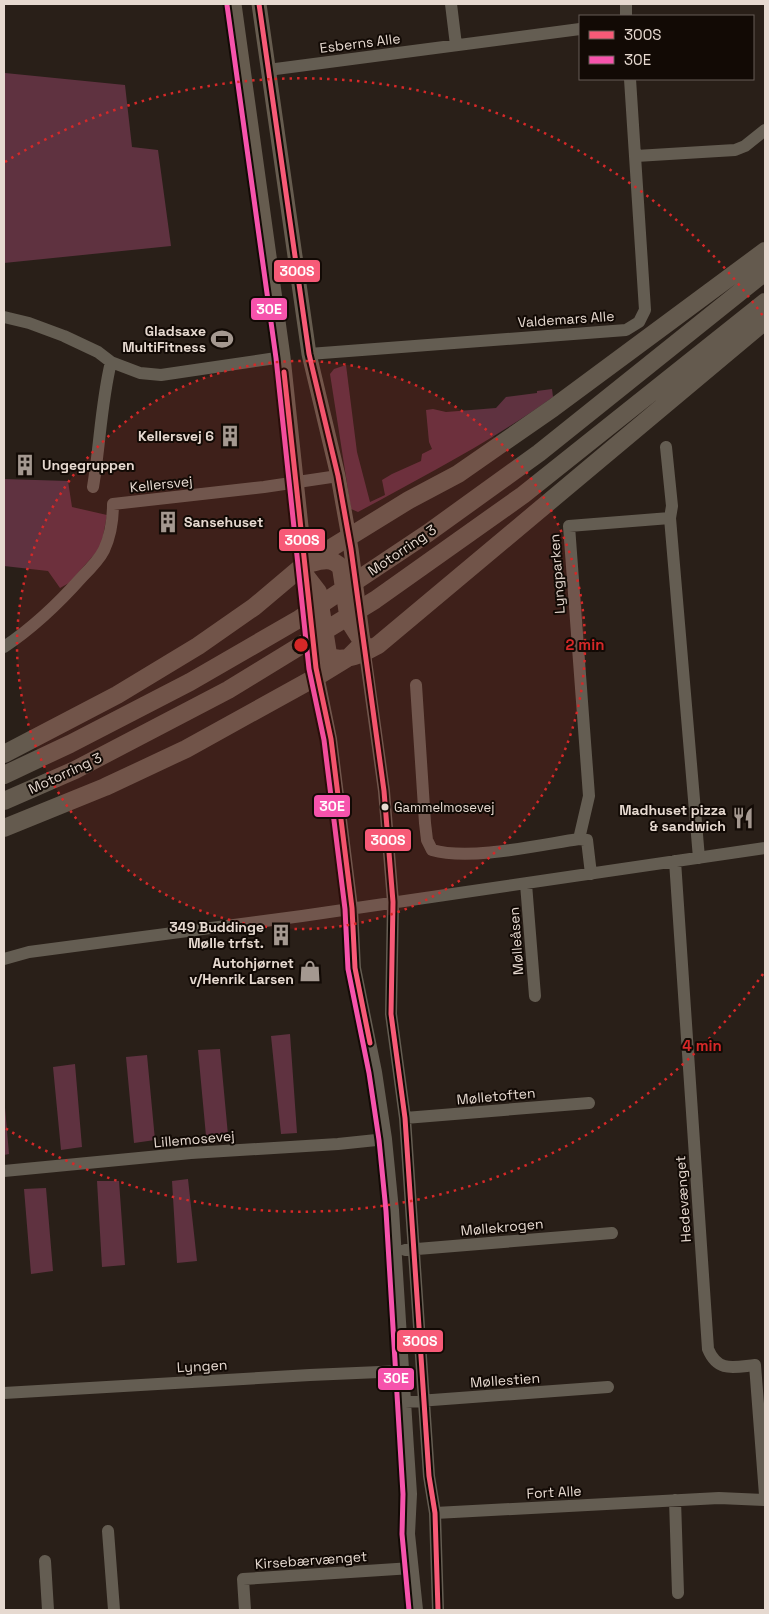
<svg xmlns="http://www.w3.org/2000/svg" width="769" height="1614" viewBox="0 0 769 1614" font-family="'Space Grotesk',sans-serif">
<style>
.green{fill:#5f3240}
.lines{fill:none;stroke-linecap:round;stroke-linejoin:round}
.minor{stroke:#645d52;stroke-width:12}
.major{stroke:#665c4f;stroke-width:15}
.highway{stroke:#645a4e;stroke-width:18}
.bus-1-casing{stroke:#120a05;stroke-width:9}
.bus-2-casing{stroke:#120a05;stroke-width:9}
.bus-1{stroke:#f75a77;stroke-width:5}
.bus-2{stroke:#f653ac;stroke-width:5}
.ring{fill:none;stroke:#d62828;stroke-width:2.5;stroke-dasharray:2.5 5}
.bus-dot{fill:#e6d9d0;stroke:#120a05;stroke-width:2}
.labels{text-anchor:middle;stroke-width:4;stroke-linejoin:round;paint-order:stroke}
.bus-label{font-size:13px;fill:#e6d9d0;stroke:#120a05;text-anchor:start}
.street-label{font-size:14px;fill:#e6d9d0;stroke:#120a05}
.poi-label{font-size:14px;font-weight:bold;fill:#e6d9d0;stroke:#120a05;text-anchor:end}
.centre{fill:#d62828;stroke:#120a05;stroke-width:2.5}
.ring-label{font-size:15px;text-anchor:middle;font-weight:bold;fill:#d62828;stroke:#120a05;stroke-width:4;stroke-linejoin:round;paint-order:stroke}
.line-badge{stroke:#120a05;stroke-width:2}
.badge-label{font-size:14px;text-anchor:middle;font-weight:bold;fill:#fff}
</style>
<rect width="100%" height="100%" fill="#291f18"/>
<path class="green" d="M5,73L125,85L132,147L158,150L171,246L4,263V91Z
M346,365L357,452L370,502L385,495L382,480L392,474L421,461L422,454L432,449L429,442L426,410L433,409L446,412L496,408L506,397L537,393V391L552,389L553,397C492,441 424,476 358,512L351,509L330,374L334,369Z
M4,479L68,481L72,507L107,515L101,547L69,583L60,588L48,571L4,566Z
M290,1034L297,1133L281,1134L271,1036Z
M220,1049L228,1135L206,1136L198,1050Z
M147,1055L155,1140L134,1143L126,1057Z
M75,1064L82,1147L61,1150L53,1067Z
M4,1096L9,1154L4,1155Z
M188,1179L197,1261L177,1263L172,1181Z
M119,1181L125,1265L102,1267L97,1181Z
M46,1188L53,1271L31,1274L24,1189Z"/>
<g class="lines">
<path class="minor" d="M451,4L456,45
M626,4V16
M268,70L580,29
M636,156L735,150L745,146L765,130
M4,317L29,323L64,336L98,352L111,362L140,373L161,375L283,357
M309,354L626,330L639,322L645,310L630,79
M666,447L672,506L670,518
M93,487C100,445 101,403 111,362
M364,646L384,791L393,902L391,1014L405,1118L429,1476L435,1513L438,1610
M4,647C34,627 58,604 82,577C90,569 99,560 104,550C110,537 113,519 113,504L264,487L338,476
M317,670L331,739L352,908L355,968L376,1072L386,1139L393,1210L408,1449L411,1494L409,1534L417,1610
M416,685L425,823L427,840L432,850C470,861 539,845 579,839L587,840L591,874
M579,839L589,796L569,526L670,518L699,858
M675,861L708,1349C718,1373 734,1367 755,1365L765,1495
M526,884L535,996
M4,959L29,952L302,916L765,848
M405,1118L589,1103
M4,1171L191,1153L338,1144L386,1139
M405,1250L612,1233
M4,1393L310,1375L403,1371
M405,1402L608,1387
M675,1500L678,1593
M435,1513L719,1498L765,1500
M108,1531L114,1610
M45,1561L48,1610
M245,1610L243,1579L412,1568"/>
<path class="major" d="M234,4L283,357L316,668
M259,4L309,354L338,476L351,549L363,642"/>
<path class="highway" d="M305,575L318,592L328,654L330,657C346,663 365,652 378,645L765,321
M4,754L117,695L198,646L254,607L305,564L409,500L458,474L553,408L765,251
M4,775L70,744L190,682L299,619L428,533L539,453L765,272
M4,801L75,770L228,690L375,600L523,495L765,302
M4,828L105,787L186,749L318,676L349,657L363,643L349,621L341,568C333,557 322,560 311,563"/>
<g class="bus-1-casing">
<path id="bus-1" d="M259,4L309,354L338,476L351,549L384,791L393,902L391,1014L405,1118L429,1476L435,1513L438,1610
M284,372L316,668L331,739L352,908L355,968L370,1043"/>
</g>
<g class="bus-2-casing">
<path id="bus-2" d="M227,5L276,358L309,669L324,740L345,909L348,969L369,1073L379,1140L386,1211L403,1494L402,1534L409,1610"/>
</g>
<use href="#bus-1" class="bus-1"/>
<use href="#bus-2" class="bus-2"/>
</g>
<circle cx="301" cy="645" r="284" fill="#d62828" fill-opacity=".12"/>
<g class="ring">
<circle cx="301" cy="645" r="284"/>
<path d="M763 974A567 567 0 0 1 5 1128M5 162A567 567 0 0 1 763 316"/>
</g>
<defs>
<g id="stadium-bare" transform="scale(1.725)"><path d="M0-5a6.5 5 0 1 0 0 10a6.5 5 0 1 0 0-10ZM-3.5-1.8h7v3.6h-7Z" fill="#a49890" stroke="#120a05" stroke-width="2.5" paint-order="stroke"/></g>
<g id="building-bare" transform="scale(1.725)"><path d="M-4-6H4V6H1V3H-1V6H-4ZM-2.5-4.3h1.7v1.8h-1.7ZM.8-4.3h1.7v1.8H.8ZM-2.5-1h1.7V.8h-1.7ZM.8-1h1.7V.8H.8Z" fill="#a49890" stroke="#120a05" stroke-width="2.5" paint-order="stroke"/></g>
<g id="restaurant-bare" transform="scale(1.725)"><path d="M-5-6h1v4h1v-4h1v4h1v-4h1v5L-1.5 .5V6h-2V.5L-5-1ZM5-6V6H3V1.5H1.5Q1.5-4 5-6Z" fill="#a49890" stroke="#120a05" stroke-width="2.5" paint-order="stroke"/></g>
<g id="shop-bare" transform="scale(1.725)"><path d="M-5-2.5h2.3a2.7 3.5 0 0 1 5.4 0H5L5.5 6h-11ZM-1.5-2.5h3a1.5 2.3 0 0 0-3 0Z" fill="#a49890" stroke="#120a05" stroke-width="2.5" paint-order="stroke"/></g>
</defs>
<g fill-rule="evenodd">
<use href="#stadium-bare" x="222" y="339"/>
<use href="#building-bare" x="230" y="436"/>
<use href="#building-bare" x="25" y="465"/>
<use href="#building-bare" x="168" y="522"/>
<use href="#restaurant-bare" x="743" y="818"/>
<use href="#building-bare" x="281" y="935"/>
<use href="#shop-bare" x="310" y="971"/>
</g>
<circle class="bus-dot" cx="385" cy="807" r="4.5"/>
<g class="labels">
<g class="bus-label">
<text x="394" y="812">Gammelmosevej</text>
</g>
<g class="street-label">
<text transform="translate(360 43) rotate(-7)" y="5">Esberns Alle</text>
<text transform="translate(566 319) rotate(-4)" y="5">Valdemars Alle</text>
<text transform="translate(161 484) rotate(-6)" y="5">Kellersvej</text>
<text transform="translate(402 550) rotate(-34)" y="5">Motorring 3</text>
<text transform="translate(557 574) rotate(-94)" y="5">Lyngparken</text>
<text transform="translate(65 773) rotate(-25)" y="5">Motorring 3</text>
<text transform="translate(516 941) rotate(-94)" y="5">Mølleåsen</text>
<text transform="translate(496 1096) rotate(-5)" y="5">Mølletoften</text>
<text transform="translate(194 1139) rotate(-5)" y="5">Lillemosevej</text>
<text transform="translate(683 1199) rotate(-94)" y="5">Hedevænget</text>
<text transform="translate(502 1227) rotate(-5)" y="5">Møllekrogen</text>
<text transform="translate(202 1366) rotate(-3)" y="5">Lyngen</text>
<text transform="translate(505 1380) rotate(-4)" y="5">Møllestien</text>
<text transform="translate(554 1492) rotate(-3)" y="5">Fort Alle</text>
<text transform="translate(311 1560) rotate(-4)" y="5">Kirsebærvænget</text>
</g>
<g class="poi-label">
<text x="206" y="336">Gladsaxe<tspan x="206" dy="16">MultiFitness</tspan></text>
<text x="214" y="441">Kellersvej 6</text>
<text x="42" y="470" text-anchor="start">Ungegruppen</text>
<text x="184" y="527" text-anchor="start">Sansehuset</text>
<text x="726" y="815">Madhuset pizza<tspan x="726" dy="16">&amp; sandwich</tspan></text>
<text x="264" y="932">349 Buddinge<tspan x="264" dy="16">Mølle trfst.</tspan></text>
<text x="294" y="968">Autohjørnet<tspan x="294" dy="16">v/Henrik Larsen</tspan></text>
</g>
</g>
<circle cx="301" cy="645" r="8" class="centre"/>
<g class="ring-label">
<text x="585" y="650">2 min</text>
<text x="702" y="1051">4 min</text>
</g>
<g class="line-badge">
<rect x="273" y="259" width="48" height="24" rx="5" fill="#f75a77"/>
<rect x="250" y="297" width="38" height="24" rx="5" fill="#f653ac"/>
<rect x="278" y="528" width="48" height="24" rx="5" fill="#f75a77"/>
<rect x="313" y="794" width="38" height="24" rx="5" fill="#f653ac"/>
<rect x="364" y="828" width="48" height="24" rx="5" fill="#f75a77"/>
<rect x="396" y="1329" width="48" height="24" rx="5" fill="#f75a77"/>
<rect x="377" y="1367" width="38" height="24" rx="5" fill="#f653ac"/>
</g>
<g class="badge-label">
<text x="297" y="276">300S</text>
<text x="269" y="314">30E</text>
<text x="302" y="545">300S</text>
<text x="332" y="811">30E</text>
<text x="388" y="845">300S</text>
<text x="420" y="1346">300S</text>
<text x="396" y="1383">30E</text>
</g>
<rect width="769" height="1614" fill="none" stroke="#e6d9d0" stroke-width="10"/>
<rect x="579" y="15" width="175" height="65" fill="#120a05" stroke="#675d56"/>
<rect x="589" y="31" width="25" height="8" fill="#f75a77" stroke="#675d56"/>
<text x="624" y="40" font-size="15" fill="#e6d9d0">300S</text>
<rect x="589" y="56" width="25" height="8" fill="#f653ac" stroke="#675d56"/>
<text x="624" y="65" font-size="15" fill="#e6d9d0">30E</text>
</svg>
